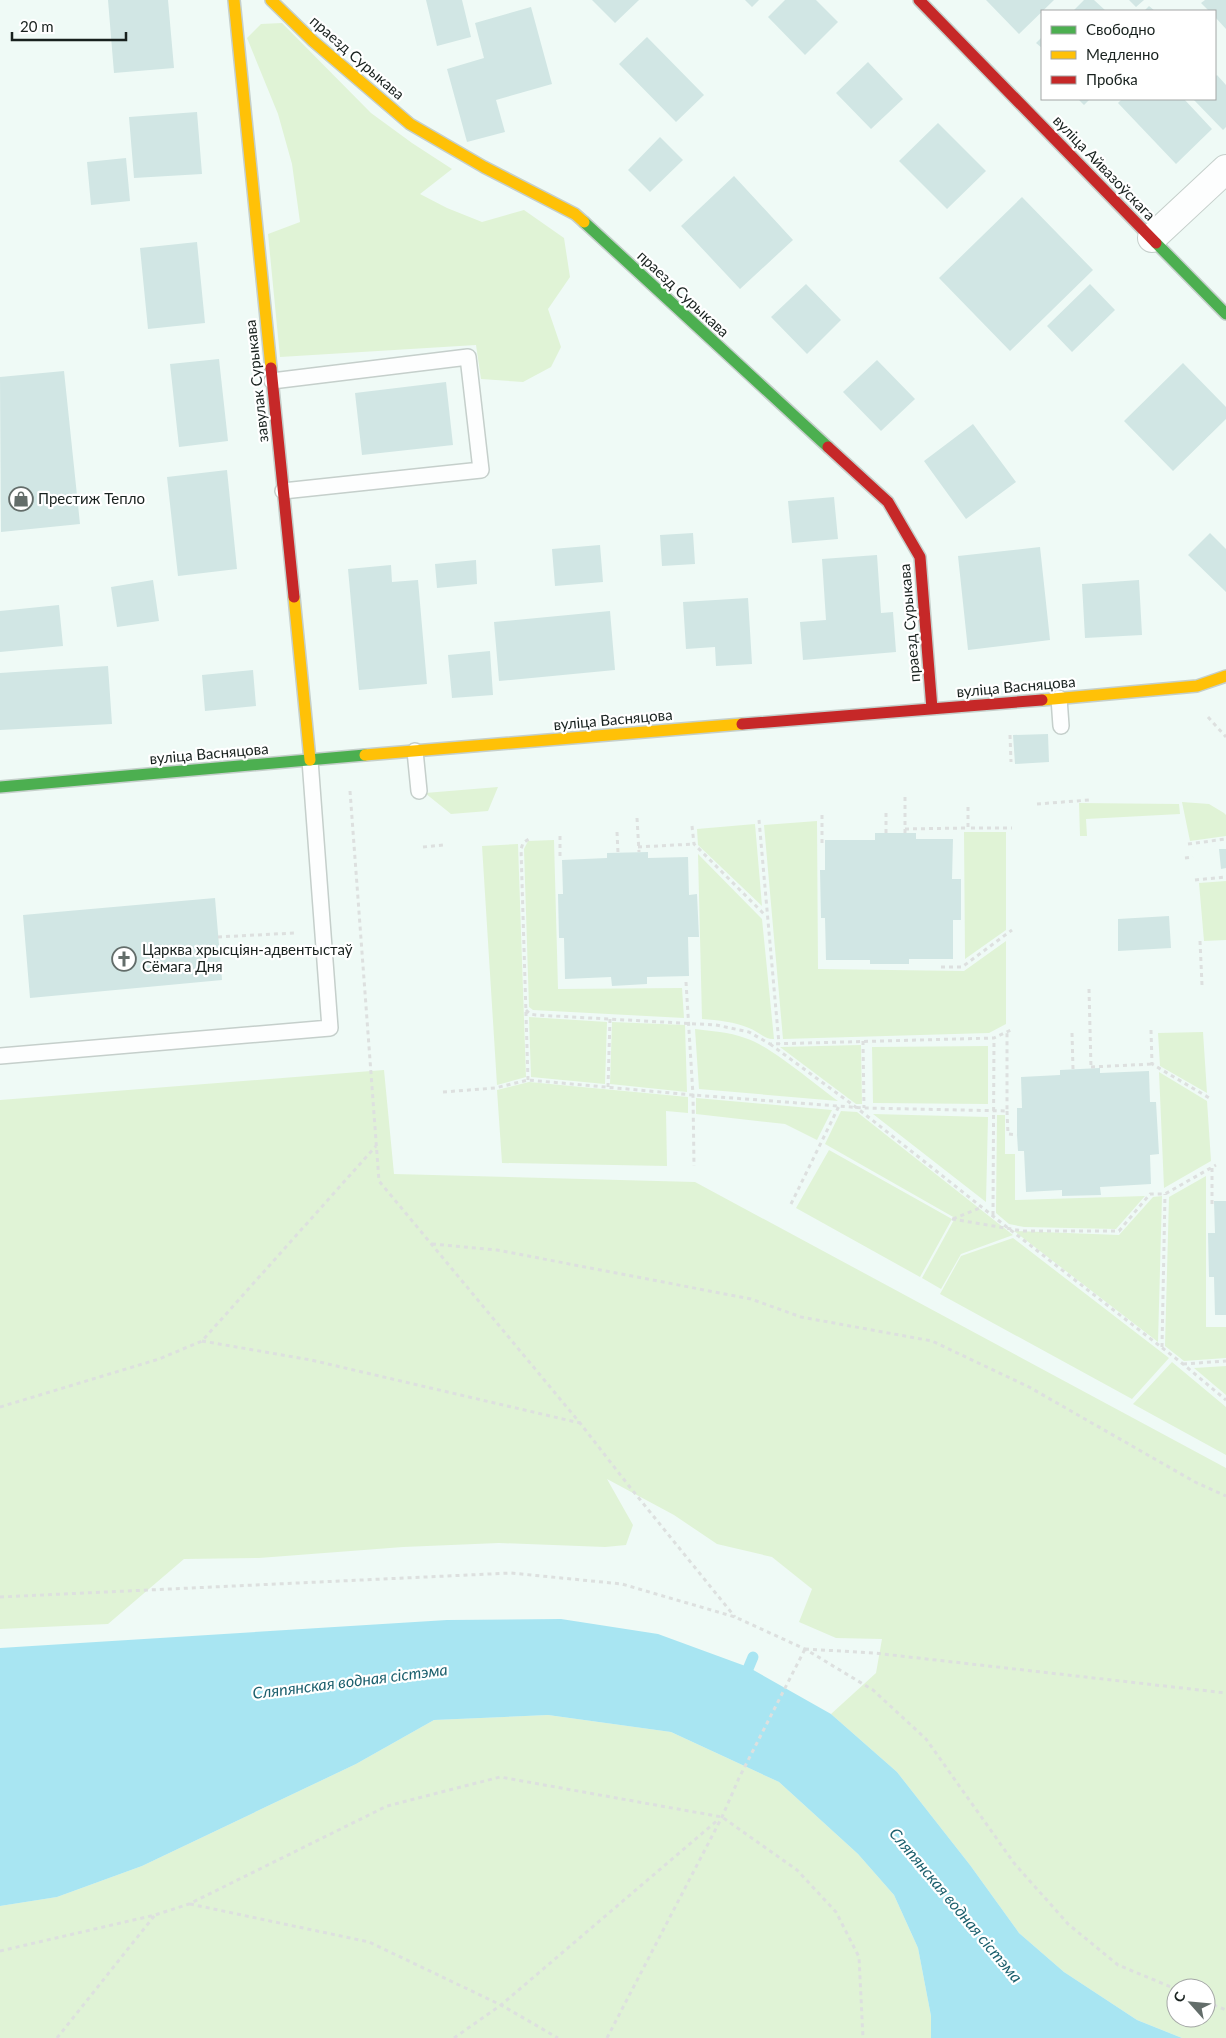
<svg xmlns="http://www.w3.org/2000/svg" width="1226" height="2038" viewBox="0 0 1226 2038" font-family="Lato,sans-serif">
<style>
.green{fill:#e0f3d6;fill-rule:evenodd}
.water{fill:#a8e5f2}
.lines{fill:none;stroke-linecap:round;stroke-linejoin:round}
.stream{stroke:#a8e5f2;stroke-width:11}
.building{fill:#d1e6e4}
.lane-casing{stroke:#c5cfcb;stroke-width:18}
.street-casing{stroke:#c5cfcb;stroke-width:30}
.fast-casing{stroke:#c5cfcb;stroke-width:14}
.slow-casing{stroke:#c5cfcb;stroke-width:14}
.jam-casing{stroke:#c5cfcb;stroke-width:14}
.path{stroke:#dde0df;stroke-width:3;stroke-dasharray:4 4;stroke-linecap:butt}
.lane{stroke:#fdfefe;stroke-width:15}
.street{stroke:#fdfefe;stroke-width:28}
.fast{stroke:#4caf50;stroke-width:11}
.slow{stroke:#ffc107;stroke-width:11}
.jam{stroke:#c62828;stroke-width:11}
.labels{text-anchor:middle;stroke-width:4.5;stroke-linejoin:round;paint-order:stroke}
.street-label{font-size:15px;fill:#18211e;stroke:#fff}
.poi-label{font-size:15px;fill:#18211e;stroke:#fff;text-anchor:start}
.water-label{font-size:16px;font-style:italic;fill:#1b5f6d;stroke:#fff}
</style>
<rect width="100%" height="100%" fill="#effaf6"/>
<path class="green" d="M282,23L371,113L412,143L452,169L420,194L447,208L482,222L524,210L564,238L570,277L548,309L561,347L551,367L523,382L481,379L476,345L280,357L268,234L300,222L292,164L278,114L247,38L261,24Z
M498,787L488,811L451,814L425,793Z
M1182,802L1209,804L1224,813L1226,815V836L1190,841Z
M1079,803L1179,804L1180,814L1086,819L1087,836H1080Z
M817,821L818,969L964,971L1006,941V1024L989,1033L783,1039L764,825Z
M755,824L762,906L698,845L697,829Z
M964,832H1006V930L965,959Z
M554,840L558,989L682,988L684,1018L533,1010L529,1007L524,849L528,841Z
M518,844L526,1077L497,1085L482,846Z
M698,854L762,919L774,1039C765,1040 758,1031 749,1028C735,1022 718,1020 702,1019Z
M1226,881V940L1204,941L1199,883Z
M529,1017L607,1022L605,1084L531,1077Z
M612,1022L685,1025L687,1092L610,1084Z
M695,1029C711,1031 729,1032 745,1038C771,1046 814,1084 838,1101L699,1089Z
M1203,1032L1207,1093L1160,1066L1158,1033Z
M861,1045L862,1104H856L780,1047Z
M988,1046V1104L873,1103L872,1047Z
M384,1070L394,1174L695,1182L1226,1468V2038H1182L1137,2020L1064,1972L1019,1933L970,1865L897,1772L831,1714L876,1673L882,1639L836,1638L799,1622L812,1589L772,1557L717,1544L674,1515L607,1479L633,1525L626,1545L605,1547L499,1543L403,1547L259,1558L184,1559L108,1624L0,1629V1100ZM1176,1988H1206V2018H1176Z
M1159,1072L1207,1101L1211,1161L1164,1188Z
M529,1082L688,1097V1113L666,1111L667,1166L502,1163L497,1090Z
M696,1098L832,1110L817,1140L785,1124L696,1114Z
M841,1111L857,1112L1013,1235L961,1254L941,1289L922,1278L955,1218L825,1144Z
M873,1114L988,1117L986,1202Z
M997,1115H1005V1154H1015V1200L1145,1196L1116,1229L1024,1227L1009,1224L996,1213Z
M829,1150L952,1219L920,1277L796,1208Z
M1206,1176V1327H1226V1358L1184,1361L1165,1346L1169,1197Z
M1162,1196L1158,1342L1014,1231L1119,1235L1153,1197Z
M1013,1238L1169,1358L1132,1399L940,1294L961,1256Z
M1172,1362L1226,1407V1455L1133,1404Z
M1226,1366V1395L1194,1368Z
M548,1715L671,1732L779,1782L858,1854L894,1895L918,1948L931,2016V2038H0V1906L57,1897L142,1866L356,1764L434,1720Z"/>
<path class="water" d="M561,1619L658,1634L748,1667L831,1714L897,1772L970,1865L1019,1933L1064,1972L1137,2020L1182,2038H931V2016L918,1948L894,1895L858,1854L779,1782L671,1732L548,1715L434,1720L356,1764L142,1866L57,1897L0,1906V1648L447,1620Z"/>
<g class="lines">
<path class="stream" d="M743,1681L753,1657"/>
</g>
<path class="building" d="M108,0H168L174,68L114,73Z
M426,0H462L471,37L437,46Z
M592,0H639L615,23Z
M745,0H759L752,7Z
M785,0H816L838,22L805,55L768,17Z
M986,0H1054L1019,34Z
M1084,0H1094L1106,11H1073Z
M1129,0H1144L1136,7Z
M1205,0H1226V29L1215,17V11H1209L1201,3Z
M1149,6L1155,11H1144Z
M531,7L552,84L496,100L505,132L467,142L447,69L484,58L475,23Z
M647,37L704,95L676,122L619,64Z
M1042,37V48L1036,43Z
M868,62L903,99L871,129L836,93Z
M1217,75L1226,85V127L1223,130L1193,99H1215V77Z
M1078,99H1090L1084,105Z
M1122,99H1184L1212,129L1176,164L1118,103Z
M197,112L202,174L134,178L129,117Z
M938,123L986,171L947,209L899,161Z
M660,137L683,160L650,192L628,170Z
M126,158L130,201L91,205L87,162Z
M734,176L793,240L740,289L681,226Z
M1022,197L1093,270L1010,351L939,278Z
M197,242L205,323L148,329L140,248Z
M806,284L841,320L807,354L771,317Z
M1090,284L1115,310L1072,352L1047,326Z
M219,359L228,441L179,447L170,364Z
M877,360L915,399L881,431L843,392Z
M1183,363L1226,407V419L1173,471L1124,421Z
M64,371L80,524L1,532L0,377Z
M446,382L453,445L362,455L355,393Z
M973,424L1016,482L966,519L924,461Z
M227,470L237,569L178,576L167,477Z
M834,497L838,539L792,543L788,501Z
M693,533L695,564L662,566L660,535Z
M1210,533L1226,549V592L1188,555Z
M600,545L603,582L555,586L552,549Z
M1040,547L1050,640L968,650L958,556Z
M877,555L881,613L893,612L896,652L803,660L800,622L826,620L822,559Z
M476,560L477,584L437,588L435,564Z
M391,565L392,582L418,580L427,684L359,690L348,569Z
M153,580L159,621L117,627L111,587Z
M1139,580L1142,635L1085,638L1082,584Z
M748,598L752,664L716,666L715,647L686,649L683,602Z
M59,605L63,646L0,652V611Z
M610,611L615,670L499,681L494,622Z
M490,651L493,695L452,698L448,655Z
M108,666L112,724L0,730V673Z
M253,670L256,706L205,711L202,675Z
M1048,734L1049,762L1015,764L1013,735Z
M875,833H916V839H953L952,879H961V920H953V959H909V964H870V960H826L825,918H821L820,870H825V840H875Z
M1219,849H1226V868L1221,869Z
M648,852V858L688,857L689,895L697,894L699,937H688L689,976L647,977V984L612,986L611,977L565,979L564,938H559L558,894H563L562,860L607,858V853Z
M215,898L222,980L30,998L23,915Z
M1169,916L1171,948L1118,951V919Z
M1100,1068V1073L1149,1071L1150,1102H1156L1159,1154L1150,1155L1151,1184L1100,1187L1101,1195L1062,1196V1190L1026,1192L1024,1151H1018L1017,1135V1108H1022L1021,1077L1060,1075V1070Z
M1214,1201H1226V1315H1215L1214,1277H1209L1208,1233H1215Z"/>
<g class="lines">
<g class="lane-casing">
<path id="lane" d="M272,381L468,357L481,470L283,491
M1059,698L1061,726
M415,751L419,791
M0,1056L330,1028L310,760"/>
</g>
<g class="street-casing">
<path id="street" d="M1152,238L1226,169"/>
</g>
<g class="fast-casing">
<path id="fast" d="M584,222L828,447
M1156,243L1226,314
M0,787L365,755"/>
</g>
<g class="slow-casing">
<path id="slow" d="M234,0L271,368
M271,0L313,41L410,124L484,167L575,214L584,222
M294,597L310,760
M1042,700L1197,686L1226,676
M365,755L742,724"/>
</g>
<g class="jam-casing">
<path id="jam" d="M919,0L1156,243
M271,368L294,597
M828,447L888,502L920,557L932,709
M742,724L1042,700"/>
</g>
<path class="path" d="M1208,717L1226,737
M1010,735L1011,762
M350,791L379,1181L580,1423L629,1486L735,1617
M1037,804L1089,800
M968,807V828H1012
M822,815V843
M637,818L639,852
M759,820L779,1044
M692,826L694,844L766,916
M905,829L968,828
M617,832L618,853
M886,833V810
M905,833V795
M560,836V859
M1188,844L1226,839
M423,847L444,845
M638,847L694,844
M1185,858L1193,857
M1195,880L1226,877
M218,937L294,933
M1200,941L1202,985
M941,967H962L1012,930
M686,982L693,1095L694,1166
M1089,989L1091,1068
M526,1010L530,1014L536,1015L716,1025L749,1032L770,1044L994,1038L1013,1029
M1151,1030L1152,1064L1211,1099
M1072,1033L1073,1069
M863,1041L864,1108
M770,1044L857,1108L1008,1228L1183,1364L1226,1400
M1091,1067L1152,1064
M528,1080L521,849L523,843L529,839
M608,1087L610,1019
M443,1092L495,1088L528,1080L693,1095L864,1108L1007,1111V1032
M1007,1111L1008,1134L1017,1135
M1212,1168V1206
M791,1204L839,1106
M993,1215L994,1038
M952,1219L1023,1231H1119L1150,1194H1165L1216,1165
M953,1219L982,1207
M432,1244L497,1250L751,1299L801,1317L932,1341L1029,1387L1195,1482L1226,1496
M202,1341L311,1360L580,1423
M1162,1347L1165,1194
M1183,1364L1226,1361
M0,1407L159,1359L202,1341L376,1146
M0,1597L511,1573L622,1584L735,1617L805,1649L873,1690L926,1739L1014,1863L1068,1924L1118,1965L1176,1989
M805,1649L874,1653L1226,1693
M190,1904L369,1942L501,2005L558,2038
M0,1951L155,1915L189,1904L387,1806L500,1777L722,1817L797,1870L836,1912L859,1957L863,2038
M1206,2002L1226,2010
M57,2038L155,1915
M454,2038L501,2005L719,1819
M607,2038L722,1817L739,1778L805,1649"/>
<use href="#lane" class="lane"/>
<use href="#street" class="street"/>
<use href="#fast" class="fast"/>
<use href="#slow" class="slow"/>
<use href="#jam" class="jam"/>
</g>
<defs>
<g id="shop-ring" transform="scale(1.25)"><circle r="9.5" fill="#fff" stroke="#636d6a" stroke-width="1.5"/><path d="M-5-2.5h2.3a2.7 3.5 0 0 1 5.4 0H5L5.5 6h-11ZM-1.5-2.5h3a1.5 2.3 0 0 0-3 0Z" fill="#636d6a"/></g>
<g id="church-ring" transform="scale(1.25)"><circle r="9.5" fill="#fff" stroke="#636d6a" stroke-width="1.5"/><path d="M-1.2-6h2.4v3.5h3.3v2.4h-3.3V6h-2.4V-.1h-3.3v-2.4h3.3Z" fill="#636d6a"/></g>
</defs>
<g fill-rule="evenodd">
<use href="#shop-ring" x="21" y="499"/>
<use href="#church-ring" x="124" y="959"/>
</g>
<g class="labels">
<g class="street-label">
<text transform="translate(357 58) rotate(41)" y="5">праезд Сурыкава</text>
<text transform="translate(1104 168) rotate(46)" y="5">вуліца Айвазоўскага</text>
<text transform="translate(683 294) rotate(43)" y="5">праезд Сурыкава</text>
<text transform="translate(257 381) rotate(-96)" y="5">завулак Сурыкава</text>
<text transform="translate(910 623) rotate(-95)" y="5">праезд Сурыкава</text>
<text transform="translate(1016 687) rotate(-5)" y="5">вуліца Васняцова</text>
<text transform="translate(613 720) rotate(-5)" y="5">вуліца Васняцова</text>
<text transform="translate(209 754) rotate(-5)" y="5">вуліца Васняцова</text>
</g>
<g class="poi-label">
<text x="38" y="504">Престиж Тепло</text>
<text x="142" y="955">Царква хрысціян-адвентыстаў<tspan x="142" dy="17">Сёмага Дня</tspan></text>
</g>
<g class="water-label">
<text transform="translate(350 1681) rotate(-7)" y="6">Сляпянская водная сістэма</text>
<text transform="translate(956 1905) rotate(50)" y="6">Сляпянская водная сістэма</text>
</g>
</g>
<rect x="1041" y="10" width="175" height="90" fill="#ffffff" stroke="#a3a6a5"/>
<rect x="1051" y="26" width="25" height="8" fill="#4caf50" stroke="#a3a6a5"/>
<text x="1086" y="35" font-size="15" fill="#18211e">Свободно</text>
<rect x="1051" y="51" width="25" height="8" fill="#ffc107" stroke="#a3a6a5"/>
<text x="1086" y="60" font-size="15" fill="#18211e">Медленно</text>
<rect x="1051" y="76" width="25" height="8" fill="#c62828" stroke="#a3a6a5"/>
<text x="1086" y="85" font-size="15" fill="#18211e">Пробка</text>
<g transform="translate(1191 2003) rotate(297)"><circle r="24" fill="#ffffff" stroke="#a3a6a5"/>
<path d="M0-4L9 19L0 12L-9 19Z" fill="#636d6a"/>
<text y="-8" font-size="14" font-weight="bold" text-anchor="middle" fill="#18211e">С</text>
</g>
<path d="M12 32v8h114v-8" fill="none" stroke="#18211e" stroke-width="2.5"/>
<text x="20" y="32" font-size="15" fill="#18211e" stroke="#ffffff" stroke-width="4" paint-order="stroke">20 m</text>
</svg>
